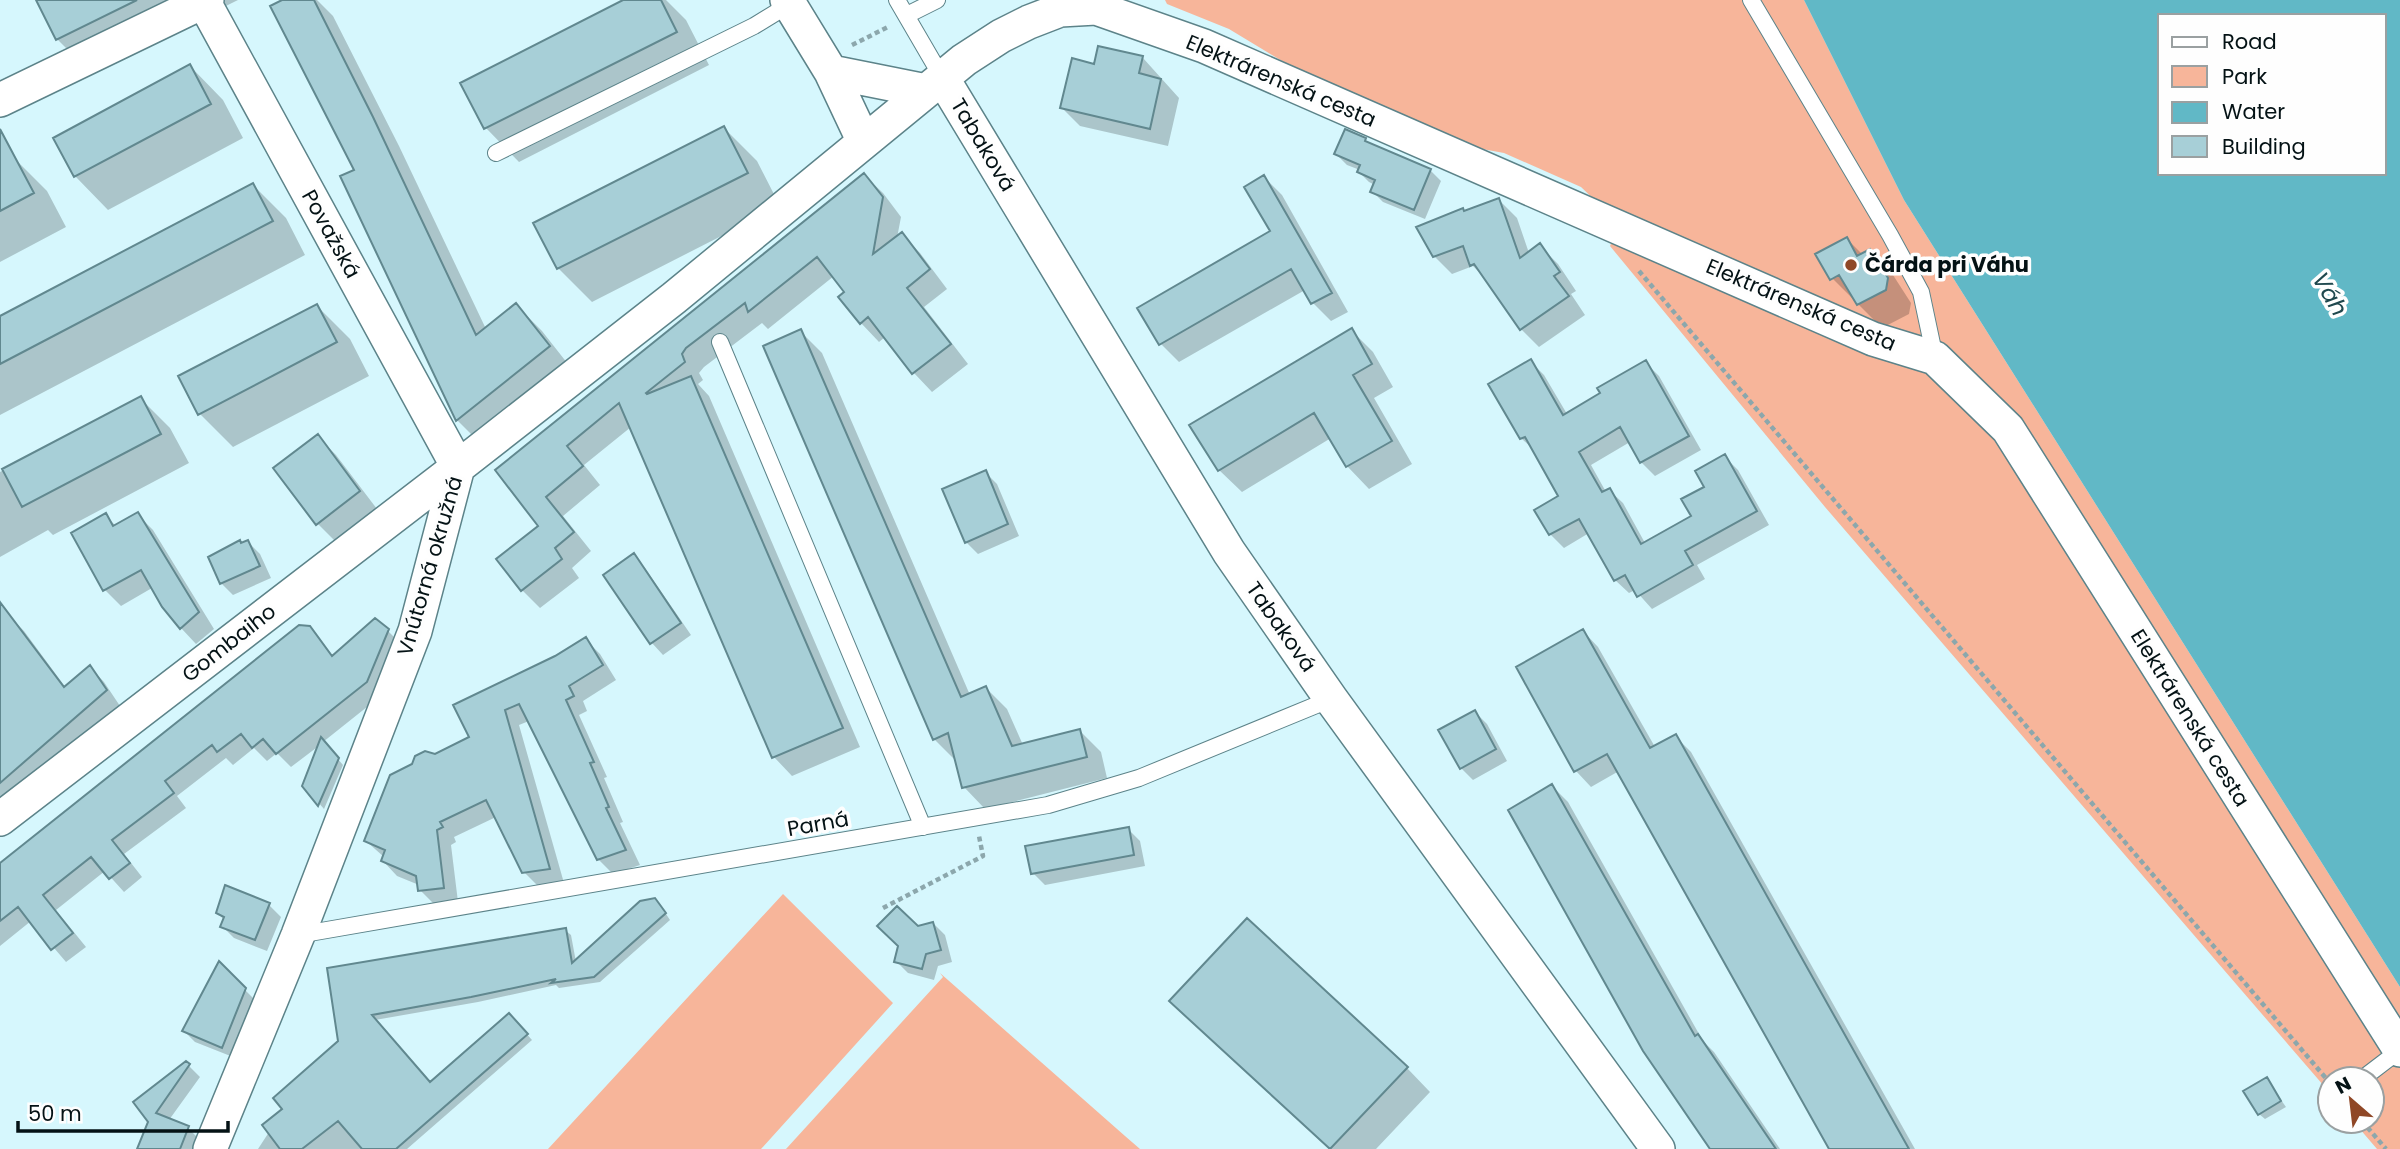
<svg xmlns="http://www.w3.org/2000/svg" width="2400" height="1149" viewBox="0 0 2400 1149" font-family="Poppins,sans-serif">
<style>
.green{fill:#f7b59a}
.water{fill:#61b8c6;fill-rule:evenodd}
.shadow{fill:#0003}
.building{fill:#a7cfd7;stroke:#61888f;stroke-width:2}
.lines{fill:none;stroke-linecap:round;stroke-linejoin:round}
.service-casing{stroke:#5c8389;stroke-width:18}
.minor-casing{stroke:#5c8389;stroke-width:36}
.path{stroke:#8ca7ac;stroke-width:4.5;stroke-dasharray:5 3.5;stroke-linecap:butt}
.service{stroke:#fff;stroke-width:16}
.minor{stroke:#fff;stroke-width:33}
.poi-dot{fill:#8f4726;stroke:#fefefe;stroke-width:2.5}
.labels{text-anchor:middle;stroke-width:7;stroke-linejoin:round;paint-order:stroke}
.street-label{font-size:21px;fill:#041215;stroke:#fefefe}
.poi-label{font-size:21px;font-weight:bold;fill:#041215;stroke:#fefefe;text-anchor:start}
.water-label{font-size:23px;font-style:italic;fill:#1f484e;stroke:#fefefe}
</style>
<rect width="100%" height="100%" fill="#d6f7fd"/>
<path class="green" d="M1165,0H1804L1904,200L2400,987V1149H2377L2353,1121H2372V1079H2330V1093L1825,507L1610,246L1624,216L1603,208L1581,187L1504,153L1466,146L1332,87L1282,61L1229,29L1167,4Z
M783,894L893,1003L761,1149H548Z
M940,973L1125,1136L1140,1149H786L943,977Z"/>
<path class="water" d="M1804,0H2400V987L1904,200ZM2160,16H2384V173H2160Z"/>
<path class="shadow" d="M38,0H238L91,73L57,39Z
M286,0H317L333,16L399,146L486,329L516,305L542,331L575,373L483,446L457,420Z
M627,0H666L686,20L709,65L519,162L486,128L463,83Z
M1143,58L1179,98L1168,146L1080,126L1062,108L1095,66Z
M190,66L223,100L243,138L108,210L75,176Z
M724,128L757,161L780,206L592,302L558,268L536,223Z
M1346,131L1365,140L1371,145L1430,170L1441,181L1425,219L1383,202L1372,191L1375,185L1369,182L1359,172L1360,170L1347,165L1336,154Z
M14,158L47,191L66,227L0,262V165Z
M864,175L883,193L901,217L897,238L902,235L920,253L947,289L924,307L968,364L932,392L914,373L885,337L879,342L861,323L840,297L847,293L834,276L768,329L762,323L704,367L699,373L703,380L698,384L709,396L860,747L792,776L774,757L631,427L584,465L600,485L563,516L591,551L572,568L579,578L540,608L522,590L540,526L497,470Z
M1264,177L1282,195L1348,312L1331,321L1313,303L1305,290L1179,362L1161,344L1140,308L1272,232Z
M253,185L286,218L305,255L0,415V318Z
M1499,200L1517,218L1529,253L1540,246L1558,264L1576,291L1571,294L1585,315L1539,347L1521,329L1489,282L1473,266L1452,274L1434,256Z
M1847,239L1863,255L1870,252L1893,275L1911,303L1909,314L1882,328L1832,278Z
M317,306L350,339L369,376L233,447L200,414Z
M1351,330L1373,352L1393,387L1374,398L1412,464L1369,489L1347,466L1331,438L1242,492L1219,470L1191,425Z
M801,332L822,353L970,695L986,688L1007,709L1023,745L1080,731L1101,752L1107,778L985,809L964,787L955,760L934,739Z
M1531,362L1544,375L1567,414L1602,393L1645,362L1659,376L1701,450L1655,476L1641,462L1630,442L1591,465L1606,492L1609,490L1623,503L1645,543L1693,517L1706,488L1725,457L1738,470L1769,525L1697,565L1705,579L1652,609L1635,590L1629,593L1615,580L1589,533L1564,548L1550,534L1560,497L1535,451L1521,438Z
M140,398L170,428L189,463L53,535L48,530L0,557V472Z
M318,437L336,455L377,509L335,541L317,523Z
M985,472L997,484L1019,536L978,554L966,542Z
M137,514L153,530L214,629L196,644L181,628L152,588L121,606L105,590L73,534L106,516L116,526Z
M248,542L260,554L271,578L233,595L221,583L210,558Z
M633,556L645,568L691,635L663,655L652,643Z
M9,616L24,631L66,688L90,667L104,682L120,706L0,809V623Z
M309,628L334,657L388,631L402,645L382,695L323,742L343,765L324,809L304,786L320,745L291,767L277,753L267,761L254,748L233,765L226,758L177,796L186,808L124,854L142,877L124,892L105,871L56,910L86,947L66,962L31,921L0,946V864Z
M1583,631L1598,647L1655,747L1675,736L1691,752L1915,1149H1831L1619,771L1591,787L1576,771Z
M585,639L600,654L616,680L583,701L587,711L579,715L607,777L604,778L623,822L620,823L640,865L613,874L598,859L529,721L519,725L564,883L539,887L524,872L496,817L454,837L456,842L451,845L458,902L435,905L420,890L419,885L397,876L383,861L384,857L366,841L435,756L471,738L555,658Z
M1475,712L1487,724L1507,761L1473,780L1461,768Z
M1552,786L1568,802L1703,1041L1714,1052L1780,1149H1712Z
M1128,829L1140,841L1145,866L1045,885L1033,873Z
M269,905L281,917L267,951L234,938L222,926L224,920L218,913Z
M660,905L670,920L600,982L559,988L556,985L478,1002L375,1020L431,1084L515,1021L532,1040L407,1149H258L284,1109L340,1041L329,970L565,930L571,935L576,962Z
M933,923L945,935L952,962L938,966L934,980L908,973L896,961L918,928Z
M219,964L256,1001L233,1057L195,1042L184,1031Z
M1195,1024L1407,1068L1430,1092L1376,1149H1329Z
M186,1063L200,1077L169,1120L188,1128L199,1139L195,1149H139L150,1122Z
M2266,1079L2286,1107L2265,1119L2259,1114Z"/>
<path class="building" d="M36,0H137L56,40Z
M282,0H314L373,117L476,335L516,303L550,346L456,421L340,176L354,170L270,6Z
M623,0H661L677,32L484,129L460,83Z
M1098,46L1143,56L1139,73L1161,79L1150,129L1060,108L1072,58L1094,64Z
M190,64L211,104L74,177L53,138Z
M724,126L748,173L557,269L533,223Z
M0,129L34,193L0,211Z
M1345,129L1366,138L1365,141L1431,169L1414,210L1370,192L1375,180L1357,172L1360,165L1334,154Z
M864,173L883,197L873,254L902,232L930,269L907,288L951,344L912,374L868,317L860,324L838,297L844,292L817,257L748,312L745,303L686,348L682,354L685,362L646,393L647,394L691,376L843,728L772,758L619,403L567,446L583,466L546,497L574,532L555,548L562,559L521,591L496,559L538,526L495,470Z
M1264,175L1332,293L1311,304L1291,269L1159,345L1137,308L1270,231L1244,187Z
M253,183L273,221L0,364V316Z
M1499,198L1520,258L1540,243L1560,272L1554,276L1569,296L1520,330L1474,264L1470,266L1463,246L1433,257L1416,227L1463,208L1464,211Z
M1847,237L1857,256L1870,249L1888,278L1886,290L1857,305L1839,275L1830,280L1815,254Z
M317,304L337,342L198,415L178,376Z
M1352,328L1372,364L1353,375L1392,441L1346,467L1314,413L1218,471L1189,425Z
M801,329L961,697L986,686L1012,746L1080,729L1087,757L962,788L948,733L933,740L763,346Z
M1531,359L1563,415L1600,393L1597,388L1646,360L1689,436L1640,463L1620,427L1579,452L1602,492L1610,488L1641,544L1691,516L1681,499L1704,487L1695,471L1725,454L1757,511L1685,551L1693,565L1637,597L1625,575L1614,581L1579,519L1549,535L1534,510L1558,496L1525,437L1520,439L1488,384Z
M141,396L161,434L22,507L2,469Z
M318,434L360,491L316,525L273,468Z
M986,470L1008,524L965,543L942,489Z
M138,512L199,612L180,629L162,607L141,570L103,591L71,533L106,513L113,526Z
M240,540L241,543L248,540L260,566L220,584L208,557Z
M634,553L681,623L650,644L603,575Z
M0,602L64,687L90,665L107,690L0,783Z
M375,618L389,629L367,682L276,754L263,739L252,748L241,734L217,752L212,745L165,781L174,793L112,840L130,863L109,879L91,857L43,895L73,933L51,950L18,907L0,921V863L299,625L310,626L332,656Z
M1583,629L1650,748L1676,734L1909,1149H1829L1607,754L1574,772L1516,667Z
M586,637L603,665L569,686L574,696L566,700L594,762L590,763L609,807L606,808L626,850L597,860L519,704L505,710L550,869L522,873L486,800L440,822L443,827L437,830L444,888L418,891L416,876L381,861L385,850L364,841L390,775L412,764L415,756L425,751L435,754L469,737L453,705L555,656Z
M1475,710L1496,749L1460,769L1438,730Z
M321,737L339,758L318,806L302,786Z
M1552,784L1695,1036L1698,1034L1776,1149H1710L1643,1051L1508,810Z
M1129,827L1134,855L1031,874L1025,846Z
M225,885L270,903L255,940L220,927L224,917L216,913Z
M655,898L666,913L594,977L551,983L556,979L471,997L372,1015L430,1082L509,1013L528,1034L396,1149H362L338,1121L302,1149H280L262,1125L282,1109L273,1098L338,1041L327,968L566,928L572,963L640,901Z
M897,906L918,926L933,922L941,950L926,954L922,969L894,962L898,946L877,926Z
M1247,918L1408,1067L1330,1149L1169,1001Z
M219,961L246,988L222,1048L182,1031Z
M186,1061L190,1064L156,1113L189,1126L180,1149H137L148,1122L133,1102Z
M2267,1077L2281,1101L2258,1115L2243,1091Z"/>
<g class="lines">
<g class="service-casing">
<path id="service" d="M897,0L943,79
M1751,0L1890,235L1921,292L1935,358
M907,15L937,0
M496,153L754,26L790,4
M720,342L923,827
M298,935L1048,805L1139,778L1331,699
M2362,1079L2400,1050"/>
</g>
<g class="minor-casing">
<path id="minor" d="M787,0L831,72L864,142
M204,2L458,467
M831,72L926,91
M943,79L1229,552L1331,699L1658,1149
M0,100L207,0
M0,819L458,467L674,298L964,60L1001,36L1029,22L1060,10L1096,8L1204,46L1873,339L1935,358L2008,429L2400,1050
M210,1149L298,935L415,631L458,467"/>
</g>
<path class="path" d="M852,45L888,27
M1639,271L2330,1083
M883,908L983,856L979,836
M2362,1121L2386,1149"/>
<use href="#service" class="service"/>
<use href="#minor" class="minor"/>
</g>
<circle class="poi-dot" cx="1851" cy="265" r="7"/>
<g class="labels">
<g class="street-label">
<text transform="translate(1281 81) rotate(23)" y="7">Elektrárenská cesta</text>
<text transform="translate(983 145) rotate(59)" y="7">Tabaková</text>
<text transform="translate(331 234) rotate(61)" y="7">Považská</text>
<text transform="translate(1801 305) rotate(23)" y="7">Elektrárenská cesta</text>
<text transform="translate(430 566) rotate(-74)" y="7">Vnútorná okružná</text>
<text transform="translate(1281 627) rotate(55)" y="7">Tabaková</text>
<text transform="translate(229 643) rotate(-38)" y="7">Gombaiho</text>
<text transform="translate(2190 718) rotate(58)" y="7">Elektrárenská cesta</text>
<text transform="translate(818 824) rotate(-10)" y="7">Parná</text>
</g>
<g class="poi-label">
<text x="1865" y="272">Čárda pri Váhu</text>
</g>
<g class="water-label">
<text transform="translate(2330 294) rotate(60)" y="8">Váh</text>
</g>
</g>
<rect x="2158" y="14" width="228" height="161" fill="#fefefe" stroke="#9aa0a1" stroke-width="2"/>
<rect x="2172" y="37" width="35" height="10" fill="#ffffff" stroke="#9aa0a1" stroke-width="2"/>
<text x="2222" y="49" font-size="21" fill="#041215">Road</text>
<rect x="2172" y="66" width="35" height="21" fill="#f7b59a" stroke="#9aa0a1" stroke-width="2"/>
<text x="2222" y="84" font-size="21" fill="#041215">Park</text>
<rect x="2172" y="102" width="35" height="21" fill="#61b8c6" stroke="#9aa0a1" stroke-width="2"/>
<text x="2222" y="119" font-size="21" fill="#041215">Water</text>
<rect x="2172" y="136" width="35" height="21" fill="#a7cfd7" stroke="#9aa0a1" stroke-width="2"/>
<text x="2222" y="154" font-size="21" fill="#041215">Building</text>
<g transform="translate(2351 1100) rotate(332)"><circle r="33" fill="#fefefe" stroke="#9aa0a1" stroke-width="2"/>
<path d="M0-5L12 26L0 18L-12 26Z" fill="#8f4726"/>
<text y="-10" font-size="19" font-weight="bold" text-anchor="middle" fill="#041215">N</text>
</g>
<path d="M18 1121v10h210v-10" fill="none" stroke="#041215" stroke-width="3.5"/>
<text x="28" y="1121" font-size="21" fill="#041215" stroke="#fefefe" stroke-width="5" paint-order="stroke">50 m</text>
</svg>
